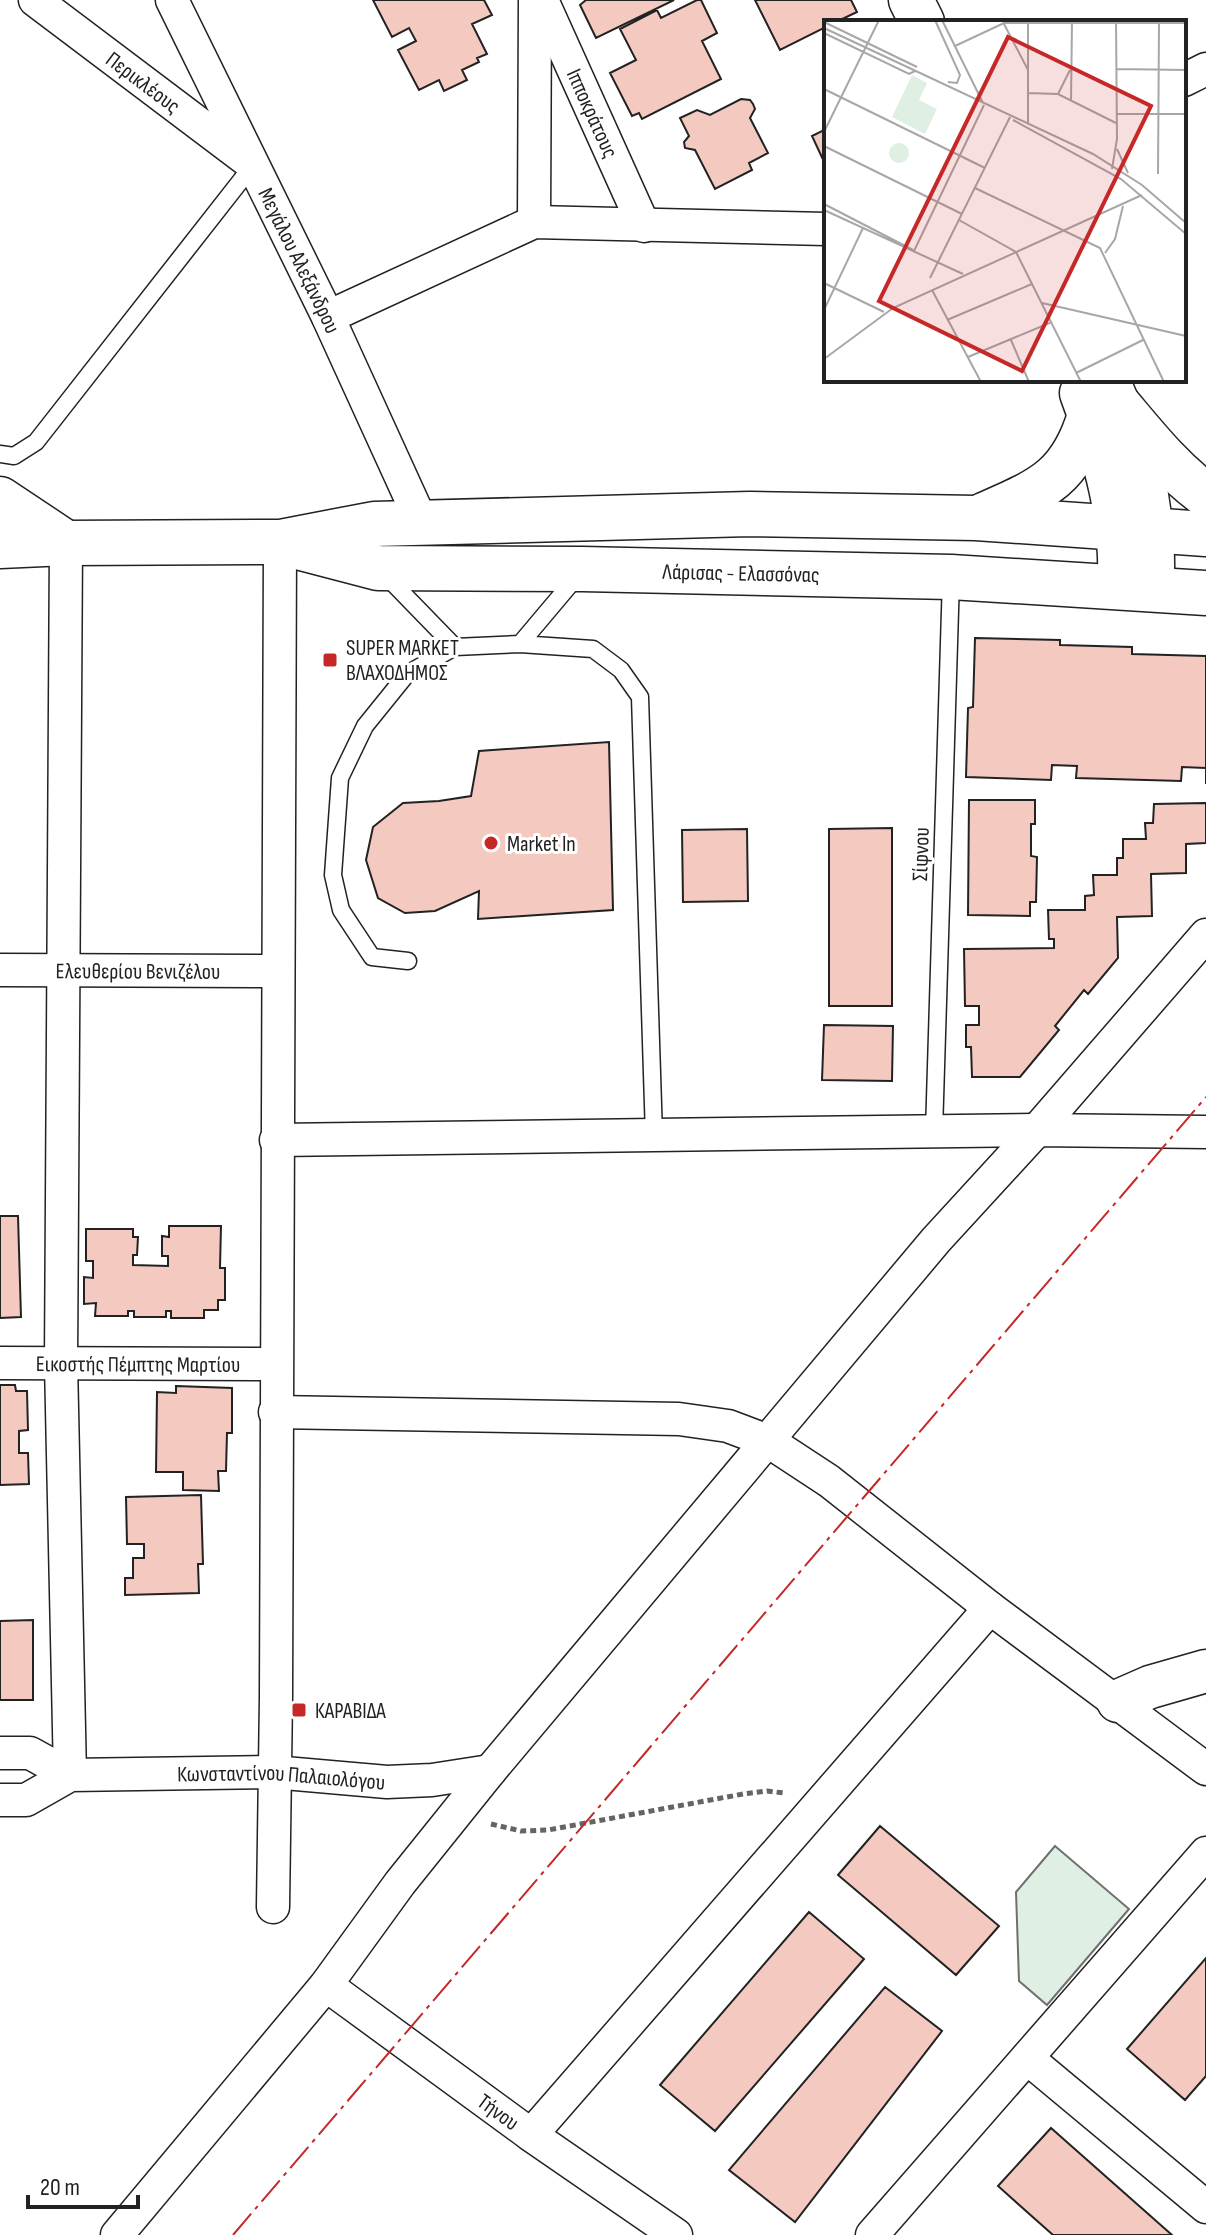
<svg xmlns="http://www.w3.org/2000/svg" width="1206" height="2235" viewBox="0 0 1206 2235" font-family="'Sofia Sans Condensed',sans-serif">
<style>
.green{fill:#e0efe3;stroke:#6f6f6f;stroke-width:2}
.building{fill:#f3c9c0;stroke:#222;stroke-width:2}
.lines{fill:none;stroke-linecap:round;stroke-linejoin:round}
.service-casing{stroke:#222;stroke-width:19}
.minor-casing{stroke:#222;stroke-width:35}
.tertiary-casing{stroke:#222;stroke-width:45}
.secondary-casing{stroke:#222;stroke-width:47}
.trunk-casing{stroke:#222;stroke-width:47}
.path{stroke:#646464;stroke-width:5;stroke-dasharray:6 4;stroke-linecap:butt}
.service{stroke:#fff;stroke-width:16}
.minor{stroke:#fff;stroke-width:32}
.tertiary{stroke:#fff;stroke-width:42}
.secondary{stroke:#fff;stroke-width:44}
.trunk{stroke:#fff;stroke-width:44}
.power{stroke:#c62828;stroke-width:2;stroke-dasharray:28 6 4 6;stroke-linecap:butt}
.poi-dot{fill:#c62828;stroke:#fff;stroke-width:3}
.labels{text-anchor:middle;stroke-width:6;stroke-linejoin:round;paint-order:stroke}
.street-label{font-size:22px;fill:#222;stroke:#fff}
.poi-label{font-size:22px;fill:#222;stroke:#fff;text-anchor:start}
.inset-road{fill:none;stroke:#a7a7a7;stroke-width:2}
.view{fill:#c62828;fill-opacity:0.15;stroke:#c62828;stroke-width:4}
.inset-edge{fill:none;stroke:#222;stroke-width:4}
</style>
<rect width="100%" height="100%" fill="#fff"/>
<path class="green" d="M1055,1846L1129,1909L1047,2005L1019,1981L1016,1892Z"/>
<path class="building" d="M373,0H484L492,15L472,24L487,54L477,58L479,62L462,70L467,80L444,91L439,80L419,90L398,50L416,41L409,28L392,37Z
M586,0H674L596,38L580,5Z
M697,0H701L717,33L702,41L721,79L642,119L639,113L632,116L610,73L636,60L620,29L657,10L661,18Z
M755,0H851L857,12L836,22H826V27L780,50Z
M741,99L750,100L753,104L755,109L750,118L768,153L749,163L752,170L715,189L695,150L685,148L684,142L689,136L680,118L697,110L710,115Z
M826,129V166L812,136Z
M975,638L1060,640V645L1132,647V654L1206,656V784V768L1182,767L1181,781L1076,778L1077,766L1052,765L1051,780L966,777L968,708L973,707Z
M609,742L613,910L478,919L479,891L435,911L405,913L378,898L366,860L373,827L403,803L439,801L471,796L479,751Z
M969,800H1035V824H1031V856L1037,857L1036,902H1030V916L968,915Z
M1206,803V843L1186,844V873L1151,874L1152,916L1117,917L1118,958L1088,994L1084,990L1055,1026L1059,1030L1020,1077H972L971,1047H966V1025H979V1006H965L964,949L1054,948V939H1049L1048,910H1085V896L1094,895L1093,875H1117V858H1123V839H1146L1145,823H1153L1154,804Z
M892,828V1006H829V829Z
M747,829L748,901L683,902L682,830Z
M824,1025L893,1026L892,1081L822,1080Z
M0,1216H18L21,1317L0,1318Z
M169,1226H221L220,1268H225V1300H218V1310H204V1318H171V1311H166V1317H134V1311H128V1316H95L96,1303L84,1304V1277L93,1278V1261H86V1229H133V1237H138L137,1255H133V1265L168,1266V1256H162V1236L169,1237Z
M0,1385H15L16,1391H27L28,1430L19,1431V1453H28L29,1484L0,1485Z
M176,1386L232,1388V1433H227L226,1471H218L219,1491L183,1490V1472H156L157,1392L176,1393Z
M201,1495L203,1564H198L199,1593L125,1595V1578H133V1558H144V1544H127L126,1497Z
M33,1620V1700H0V1621Z
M880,1826L999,1926L956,1975L838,1875Z
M809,1912L864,1959L715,2131L660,2085Z
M1206,1958V2076L1185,2100L1127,2049Z
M885,1987L942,2031L795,2222L729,2170Z
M1051,2128L1172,2235H1053L998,2186Z"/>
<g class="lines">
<g class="service-casing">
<path id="service" d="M0,454L14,456L36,442L253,165
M385,575L455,647L520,644L579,574
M520,644L593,649L621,670L640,697L654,1136
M408,961L372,957L341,910L333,875L340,778L365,726L407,674L455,647
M934,1132L951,578"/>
</g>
<g class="minor-casing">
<g id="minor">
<path id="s1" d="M35,0L247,160"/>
<path id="s2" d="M172,0L328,317L422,523"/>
<path id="s3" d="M542,0L644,226"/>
<path d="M1184,80L1206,69"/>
<path d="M534,222L535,0"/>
<path d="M328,317L534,222L826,229"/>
<path d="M66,543L61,1363L70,1775"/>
<path id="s4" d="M0,970L277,971"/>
<path d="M276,1140L1037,1130L1206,1132"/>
<path id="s5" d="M0,1363L275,1364"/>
<path d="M275,1412L679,1419L728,1426L768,1441L829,1481L990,1608L1206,1769"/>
<path d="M0,1753H30L70,1775"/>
<path id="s6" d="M0,1800H26L70,1775L273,1772L387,1782L432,1780L490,1771"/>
<path d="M273,1907L276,1697L280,542"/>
<path id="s7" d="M326,1985L531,2135L676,2235"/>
<path d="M1027,2058L1206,2207"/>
<path d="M531,2135L990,1608"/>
<path d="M117,2235L326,1985L400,1883L490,1771L936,1240L1037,1130L1206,935"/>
<path d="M872,2235L1206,1853"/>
</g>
</g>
<g class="tertiary-casing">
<path id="tertiary" d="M1118,1701L1150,1687L1206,1671"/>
</g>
<g class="secondary-casing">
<path id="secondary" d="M911,0L922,22
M1107,380C1141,457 1154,503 1152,588
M1082,393C1106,458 1123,517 1120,587
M0,499L66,543"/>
</g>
<g class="trunk-casing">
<g id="trunk">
<path d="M1116,402C1144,435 1171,470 1206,495"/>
<path d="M984,515C1041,490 1071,479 1090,415"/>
<path id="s8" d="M290,545L378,568L582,569L951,577L1206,593"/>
<path d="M0,546L66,543L280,542L374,524L750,514L976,518L1206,534"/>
</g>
</g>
<path class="path" d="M491,1824L521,1831L548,1830L743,1794L767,1791L784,1793"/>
<use href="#service" class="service"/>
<use href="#minor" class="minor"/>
<use href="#tertiary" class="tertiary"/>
<use href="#secondary" class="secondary"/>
<use href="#trunk" class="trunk"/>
<path class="power" d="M233,2235L1206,1097"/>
</g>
<g class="poi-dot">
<rect x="322" y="652" width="16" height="16" rx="4"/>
<circle cx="491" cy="843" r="8"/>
<rect x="291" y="1702" width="16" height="16" rx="4"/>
</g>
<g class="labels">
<g class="street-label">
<text dy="8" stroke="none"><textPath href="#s1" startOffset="136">Περικλέους</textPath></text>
<text dy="8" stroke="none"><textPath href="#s3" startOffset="124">Ιπποκράτους</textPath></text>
<text dy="8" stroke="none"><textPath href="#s2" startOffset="290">Μεγάλου Αλεξάνδρου</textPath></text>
<text dy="8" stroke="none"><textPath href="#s8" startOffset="454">Λάρισας - Ελασσόνας</textPath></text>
<text transform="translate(920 854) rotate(-88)" y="8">Σίφνου</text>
<text dy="8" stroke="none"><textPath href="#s4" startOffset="138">Ελευθερίου Βενιζέλου</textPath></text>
<text dy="8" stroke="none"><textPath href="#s5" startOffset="138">Εικοστής Πέμπτης Μαρτίου</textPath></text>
<text dy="8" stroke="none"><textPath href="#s6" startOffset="288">Κωνσταντίνου Παλαιολόγου</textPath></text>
<text dy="8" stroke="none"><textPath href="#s7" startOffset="214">Τήνου</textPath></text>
</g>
<g class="poi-label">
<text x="346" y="655">SUPER MARKET<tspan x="346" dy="25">ΒΛΑΧΟΔΗΜΟΣ</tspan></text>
<text x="507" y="851">Market In</text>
<text x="315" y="1718">ΚΑΡΑΒΙΔΑ</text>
</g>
</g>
<g transform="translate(824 20)">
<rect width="362" height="362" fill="#fff"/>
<path d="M88,55L103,63L95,80L113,89L101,114L68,97ZM65 133a10 10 0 1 1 20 0a10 10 0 1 1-20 0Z" fill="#e0efe3"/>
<path class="inset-road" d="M111,0L136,55L133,63L124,62M118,0L159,83M0,2L93,47M179,2L204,50M0,8L269,134L318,165L362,203M0,13L85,54L91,51M131,26L180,3H362M293,49L362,50M0,69L161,148M204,73L234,74L292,103M234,74L246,50M247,81L248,2M293,94H362M189,100L297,159L362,214M204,103V0M0,112L55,0M0,126L138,194M293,129L304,153M288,149L293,119L292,0M334,154L335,3M151,168L276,228L340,362M0,184L89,230M0,190L139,254M135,200L192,232L257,362M90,231L160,85M281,233L291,219L299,186M106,258L186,97M0,263L60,292M108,270L157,362M218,283L362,316M0,290L39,208M123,300L208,264M187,320L205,362M144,337L228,302M0,339L69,288L318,175M252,353L319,320"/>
<path class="view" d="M184,17L327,86L198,351L55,281Z"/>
<rect width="362" height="362" class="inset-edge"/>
</g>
<path d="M28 2195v12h110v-12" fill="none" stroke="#222222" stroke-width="4"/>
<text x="40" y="2195" font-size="24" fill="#222222" stroke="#ffffff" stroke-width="6" paint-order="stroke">20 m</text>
</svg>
